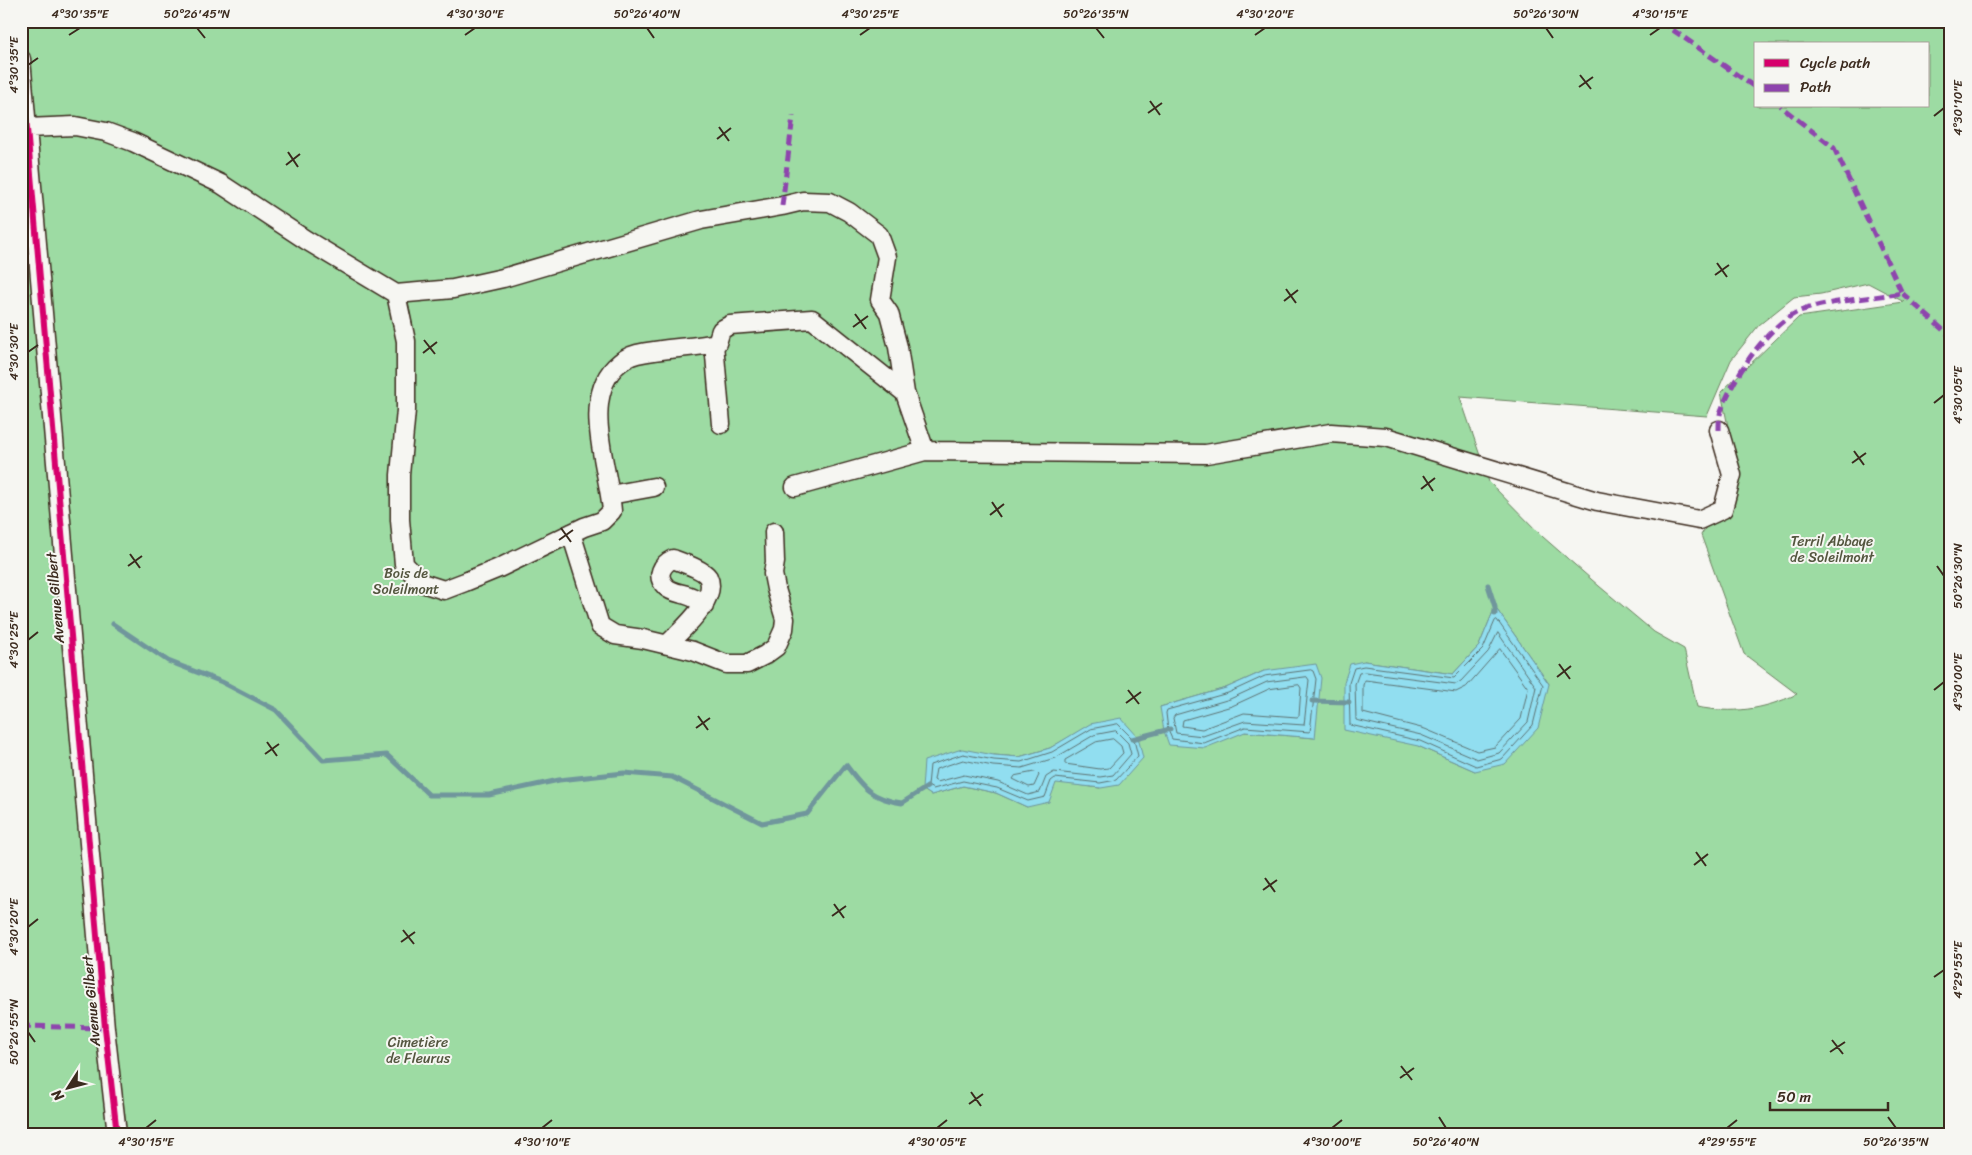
<svg xmlns="http://www.w3.org/2000/svg" width="1972" height="1155" viewBox="0 0 1972 1155" font-family="Sriracha,sans-serif">
<style>
.green{fill:#9ddba3;stroke:#6c8260;fill-rule:evenodd}
.water{fill:#91def0;stroke:#6f969c}
.lines{fill:none;stroke-linecap:round;stroke-linejoin:round}
.shore{stroke:#5d7272;stroke-width:1}
.stream{stroke:#6f969c;stroke-width:5}
.minor-casing{stroke:#3b2a1e;stroke-width:21}
.minor{stroke:#f6f6f2;stroke-width:18}
.quiet{stroke:#8e44ad;stroke-width:5;stroke-dasharray:10 5;stroke-linecap:butt}
.cycleway-casing{stroke:#f6f6f2;stroke-width:9}
.cycleway{stroke:#d6006c;stroke-width:6}
.ticks{fill:none;stroke:#3b2a1e;stroke-width:2}
.labels{text-anchor:middle;stroke-width:4;stroke-linejoin:round;paint-order:stroke}
.park-label{font-size:14px;fill:#54563f;stroke:#f6f6f2}
.street-label{font-size:14px;fill:#3b2a1e;stroke:#f6f6f2}
.neatline{fill:none;stroke:#3b2a1e;stroke-width:2}
.ticks-label{font-size:12px;text-anchor:middle;fill:#3b2a1e}
</style>
<rect width="100%" height="100%" fill="#f6f6f2"/>
<filter id="ink" filterUnits="userSpaceOnUse"><feTurbulence type="fractalNoise" baseFrequency=".02" numOctaves="2"/><feDisplacementMap in="SourceGraphic" scale="10" xChannelSelector="R" yChannelSelector="G"/><feConvolveMatrix kernelMatrix="1 2 1 2 8 2 1 2 1" color-interpolation-filters="sRGB"/></filter>
<g filter="url(#ink)">
<path class="green" d="M21,21H1951V1134H21ZM1756,44H1928V106H1756ZM1868,283L1904,302L1799,317L1721,392L1738,476L1701,535L1744,654L1797,694C1763,710 1733,714 1697,707L1684,649L1654,632L1599,586L1543,537L1489,482L1460,397L1707,416L1731,360L1759,325L1794,297L1821,294ZM1495,607L1549,684L1475,771L1418,746L1364,661L1453,674L1479,646ZM1264,671L1315,738L1245,732L1160,707L1226,688ZM1090,725L1100,788L1056,782L1027,807L996,793L963,786L931,795L922,789L994,755L1019,757L1050,748Z"/>
<path class="water" d="M1495,607L1549,684L1538,728L1505,764L1475,771L1418,746L1344,730V682L1350,664L1364,661L1453,674L1479,646Z
M1316,664L1321,678L1315,738L1245,732L1205,748L1169,745L1164,731L1160,707L1226,688L1264,671Z
M1121,718L1138,737L1143,758L1119,785L1101,788L1056,783L1049,802L1027,807L996,793L963,786L931,795L922,789L924,761L962,749L994,755L1019,757L1050,748L1090,724Z"/>
<g class="lines">
<path class="shore" d="M1497,620L1543,685L1533,725L1502,759L1476,766L1420,741L1350,725L1349,683L1354,668L1364,666L1454,678L1483,649L1495,621Z
M1498,633L1536,687L1528,722L1499,753L1477,759L1421,735L1356,720L1355,684L1359,673L1365,672L1456,684L1461,681L1488,652Z
M1500,649L1528,688L1521,719L1495,747L1477,751L1425,729L1363,713V685L1365,680L1456,692L1466,687Z
M1311,670L1313,671L1316,679L1310,732L1245,727L1204,743L1172,739L1168,730L1166,713L1167,710L1228,693L1265,676Z
M1307,677L1309,680L1304,725L1245,721L1203,736L1176,733L1173,718L1175,715L1230,699L1267,682Z
M1299,685L1301,688L1299,716L1297,717L1244,713L1202,729L1182,726L1183,720L1232,706L1269,689Z
M1118,724L1134,740L1138,756L1116,780L1100,783L1055,778L1051,781L1045,797L1028,801L997,788L963,781L933,789L928,786L930,765L963,754L994,760L1021,762L1052,752L1091,729Z
M1116,731L1128,743L1131,754L1113,775L1100,777L1054,772L1046,777L1040,792L1028,795L998,782L964,775L937,782L934,780L936,769L963,760L993,766L1022,768L1055,758L1094,735Z
M1113,739L1121,746L1123,753L1109,768L1100,769L1065,764V760L1096,742Z
M1036,772L1039,775L1034,786L1029,787L1013,779L1015,776Z"/>
<path class="stream" d="M1488,585L1495,607V614
M113,624L168,661L222,682L276,710L323,760L387,755L429,795H489L559,780L624,773L672,777L762,823L807,814L846,765C863,788 872,799 902,803L927,787
M1312,701L1349,702
M1132,739L1170,729"/>
<g class="minor-casing">
<path id="minor" d="M21,59L105,1028L117,1134
M27,128L75,126L106,132L133,142L221,184L306,240L396,294L453,289L503,278L701,220L782,206L803,201L830,202L849,212L879,235L887,257L880,300L889,313L898,347L905,393
M396,294L406,341V410L400,475V520L404,564L422,583L444,590L465,582L499,568L584,527L602,521L612,511C609,469 581,402 615,367C621,361 629,356 637,354C663,348 691,348 717,343L721,330L730,325L812,319L905,393L925,451
M714,344L721,424
M795,487L925,451L1206,454L1331,433L1386,437L1597,501L1699,520L1723,509L1732,475L1719,430
M610,495L654,487
M571,533L600,626L615,635L643,639L693,651L726,664H747L765,655L776,647L784,629L785,619L776,589L773,574L775,562L774,532
M667,645C681,630 719,599 708,577C704,570 681,562 673,559C662,564 655,576 666,587C675,596 691,591 704,606"/>
</g>
<use href="#minor" class="minor"/>
<path class="quiet" d="M1660,21L1756,88
M782,206L793,116
M1902,293L1951,337
M1719,430C1719,424 1719,416 1721,411C1733,378 1767,325 1800,311C1827,301 1872,298 1902,293L1834,148L1780,106
M21,1026L105,1028"/>
<g class="cycleway-casing">
<path id="cycleway" d="M21,59L105,1028L117,1134"/>
</g>
<use href="#cycleway" class="cycleway"/>
</g>
</g>
<path class="ticks" d="M197,28L205,38M647,28L654,38M1096,28L1104,38M1546,28L1553,38M69,35L80,28M465,35L475,28M860,35L870,28M1255,35L1265,28M1650,35L1660,28M28,65L38,58M1580,75L1591,89M1579,87L1593,77M1150,101L1160,115M1148,113L1162,103M1934,116L1944,108M719,127L729,141M717,139L731,128M288,152L298,167M286,165L300,154M1717,263L1727,277M1715,275L1729,265M1286,289L1296,303M1284,301L1298,290M855,314L866,329M853,327L868,316M424,340L435,354M28,352L38,345M423,353L437,342M1934,403L1944,395M1854,451L1864,465M1852,463L1866,453M1423,476L1433,491M1421,489L1435,478M992,502L1002,517M990,515L1004,504M561,528L571,542M559,540L573,530M130,554L140,568M128,566L142,556M1937,566L1944,576M28,640L38,632M1559,664L1570,679M1557,677L1571,666M1128,690L1139,704M1934,690L1944,682M1126,703L1141,692M698,716L708,730M696,728L710,718M267,742L277,756M265,754L279,744M1696,852L1706,866M1694,865L1708,854M1265,878L1275,892M1263,890L1277,880M834,904L844,918M832,916L846,906M28,927L38,919M403,930L414,944M401,942L415,932M1934,977L1944,970M28,1032L35,1042M1832,1040L1843,1054M1830,1052L1845,1042M1401,1066L1412,1080M1400,1078L1414,1068M971,1092L981,1106M969,1104L983,1094M1439,1117L1446,1128M1888,1117L1896,1128M146,1128L156,1120M542,1128L552,1120M937,1128L947,1120M1332,1128L1342,1120M1727,1128L1737,1120"/>
<g class="labels">
<g class="park-label">
<text x="1832" y="546">Terril Abbaye<tspan x="1832" dy="16">de Soleilmont</tspan></text>
<text x="406" y="578">Bois de<tspan x="406" dy="16">Soleilmont</tspan></text>
<text x="418" y="1047">Cimetière<tspan x="418" dy="16">de Fleurus</tspan></text>
</g>
<g class="street-label">
<text transform="translate(55 598) rotate(-95)" y="5">Avenue Gilbert</text>
<text transform="translate(91 1001) rotate(-95)" y="5">Avenue Gilbert</text>
</g>
</g>
<rect width="1972" height="1155" fill="none" stroke="#f6f6f2" stroke-width="55"/>
<rect x="1754" y="42" width="175" height="65" fill="#f6f6f2" stroke="#aba49d"/>
<rect x="1764" y="59" width="25" height="8" fill="#d6006c" stroke="#aba49d"/>
<text x="1800" y="68" font-size="15" fill="#3b2a1e">Cycle path</text>
<rect x="1764" y="84" width="25" height="8" fill="#8e44ad" stroke="#aba49d"/>
<text x="1800" y="92" font-size="15" fill="#3b2a1e">Path</text>
<g transform="translate(68 1088) rotate(234)" stroke="#f6f6f2" stroke-width="4" paint-order="stroke">
<path d="M0-4L9 19L0 12L-9 19Z" fill="#3b2a1e"/>
<text y="-8" font-size="14" font-weight="bold" text-anchor="middle" fill="#3b2a1e">N</text>
</g>
<path d="M1770 1102v8h118v-8" fill="none" stroke="#3b2a1e" stroke-width="2.5"/>
<text x="1777" y="1102" font-size="15" fill="#3b2a1e" stroke="#f6f6f2" stroke-width="4" paint-order="stroke">50 m</text>
<rect x="28" y="28" width="1916" height="1100" class="neatline"/>
<g class="ticks-label">
<text x="80" y="18">4°30'35"E</text>
<text x="197" y="18">50°26'45"N</text>
<text x="475" y="18">4°30'30"E</text>
<text x="647" y="18">50°26'40"N</text>
<text x="870" y="18">4°30'25"E</text>
<text x="1096" y="18">50°26'35"N</text>
<text x="1265" y="18">4°30'20"E</text>
<text x="1546" y="18">50°26'30"N</text>
<text x="1660" y="18">4°30'15"E</text>
<text transform="translate(14 65) rotate(-90)" y="4">4°30'35"E</text>
<text transform="translate(1958 108) rotate(-90)" y="4">4°30'10"E</text>
<text transform="translate(14 352) rotate(-90)" y="4">4°30'30"E</text>
<text transform="translate(1958 395) rotate(-90)" y="4">4°30'05"E</text>
<text transform="translate(1958 576) rotate(-90)" y="4">50°26'30"N</text>
<text transform="translate(14 640) rotate(-90)" y="4">4°30'25"E</text>
<text transform="translate(1958 682) rotate(-90)" y="4">4°30'00"E</text>
<text transform="translate(14 927) rotate(-90)" y="4">4°30'20"E</text>
<text transform="translate(1958 970) rotate(-90)" y="4">4°29'55"E</text>
<text transform="translate(14 1032) rotate(-90)" y="4">50°26'55"N</text>
<text x="146" y="1146">4°30'15"E</text>
<text x="542" y="1146">4°30'10"E</text>
<text x="937" y="1146">4°30'05"E</text>
<text x="1332" y="1146">4°30'00"E</text>
<text x="1446" y="1146">50°26'40"N</text>
<text x="1727" y="1146">4°29'55"E</text>
<text x="1896" y="1146">50°26'35"N</text>
</g>
</svg>
